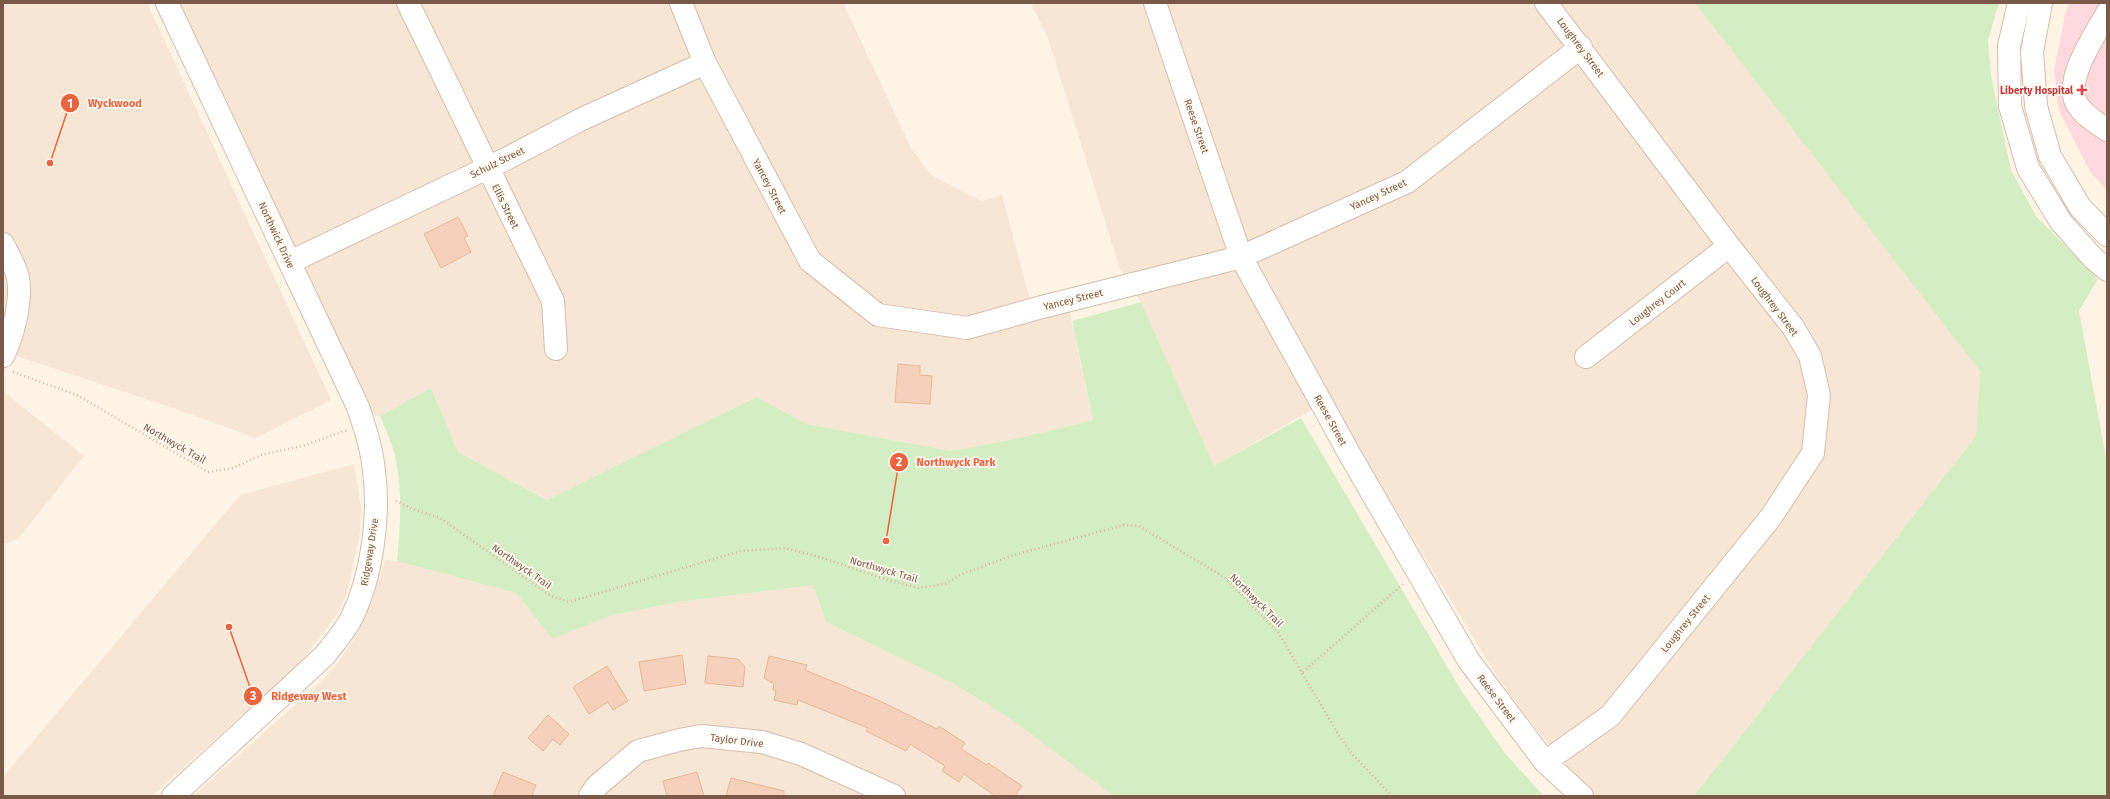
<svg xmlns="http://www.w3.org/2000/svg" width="2110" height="799" viewBox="0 0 2110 799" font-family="'Fira Sans',sans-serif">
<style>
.residential{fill:#f6e6d3}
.medical{fill:#fdd8dd}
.green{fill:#d5edc3}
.building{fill:#f5d1bb;stroke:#e9b79a}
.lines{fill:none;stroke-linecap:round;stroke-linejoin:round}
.minor-casing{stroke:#d4bdad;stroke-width:24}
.path{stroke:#dbb49e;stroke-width:2.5;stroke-dasharray:1 3;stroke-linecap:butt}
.minor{stroke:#fff;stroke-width:22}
.health-dot{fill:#e0444e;stroke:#fff8ee;stroke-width:1.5}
.labels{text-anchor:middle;stroke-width:3.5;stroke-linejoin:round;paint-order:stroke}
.street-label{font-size:10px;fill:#7a5948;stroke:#fff8ee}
.health-label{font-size:10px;font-weight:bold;fill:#be3a42;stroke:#fff8ee;text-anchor:end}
.leader{fill:none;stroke:#ea6442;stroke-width:1.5}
.callout-dot{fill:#ea6442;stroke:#fff8ee;stroke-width:1.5}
.mark-label{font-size:12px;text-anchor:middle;font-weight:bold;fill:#fff}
.callout-label{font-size:11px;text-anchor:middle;font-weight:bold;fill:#ea6442;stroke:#fff8ee;stroke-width:3.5;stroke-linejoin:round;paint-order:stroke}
</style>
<rect width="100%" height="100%" fill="#fef4e6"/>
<path class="residential" d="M3,3H147L331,400L256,438L173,408L13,355L3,374Z
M175,3H843L911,148L931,175L981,201L1002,195L1035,319L1069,310L1093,420L1024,437L951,451L807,424L757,397L548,500L458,452L431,388L380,416L371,415Z
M1031,3H1695L1980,370L1976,436L1694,796H1596L1572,771L1531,723L1495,673L1329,400L1214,466L1141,302L1120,269L1048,38Z
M3,391L84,456L18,539L3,544Z
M354,464L361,508L360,533L347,593L336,616L301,662L152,796H3V777L240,495Z
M385,560L397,561L516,593L552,639L612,615L679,602L813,585L826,622L956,685L1011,719L1114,796H193L322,681L341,658L355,638L370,607Z"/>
<path class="medical" d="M2069,3H2107V190L2091,173L2059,111L2054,70L2065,15Z"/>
<path class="green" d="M1695,3H1999L1988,40L1991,76L2011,170L2036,216L2098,279L2079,311L2107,463V796H1694L1976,436L1980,371Z
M1141,302L1214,466L1301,418L1461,690L1504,752L1544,796H1114L1011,719L956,685L826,622L813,585L679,602L612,615L552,639L516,593L397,561C400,527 403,491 395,456C392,443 385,429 380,416L431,388L458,452L547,500L757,397L807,424L951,451L1024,437L1093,420L1072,321Z"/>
<path class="building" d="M458,217L468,236L464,238L471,252L441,268L424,234Z
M898,364L920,366V375L932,376L930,404L895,402Z
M682,655L686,684L644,691L639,662Z
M708,656L738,659L745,667L743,687L705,683Z
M769,656L807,665L805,670L880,701L937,729L939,726L965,743L961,749L987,765L988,763L1022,786L1015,796H995L964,774L959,782L942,771L945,766L910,744L906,751L866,731L868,728L798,700L797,705L774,700L776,691L773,690L774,684L764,678Z
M607,666L628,701L613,710L608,702L589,714L573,687Z
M548,715L569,734L560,745L553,739L543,751L528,738Z
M503,772L536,785L532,796H493Z
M697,772L704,796H667L663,781Z
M731,778L784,791V796H726Z"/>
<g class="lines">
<g class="minor-casing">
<path id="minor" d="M167,3L358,407C365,428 372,449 374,471C380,516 372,576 352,617C345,631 334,644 324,656L173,796
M408,3L553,301L556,349
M681,3L705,63L810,261L878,315L967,328L1042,307L1241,257L1407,182L1581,47
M1155,3L1241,257L1350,455L1469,661L1545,762L1582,796
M2019,3L2009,46L2010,106L2028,168L2061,222L2093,258L2107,270
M2041,3L2032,52L2036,106L2050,156L2080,207L2107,235
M2107,13C2096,34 2063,80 2077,104C2084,116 2096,122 2107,130
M3,244C8,254 16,267 18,278C22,301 13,336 3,356
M290,262L504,160L582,119L705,63
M1586,357L1729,246
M1545,762L1610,716L1771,517L1813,453L1819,395L1810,356L1793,327L1729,246L1546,3
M590,796L597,786L638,751L679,740L701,736L762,742L801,754L894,796"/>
</g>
<path class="path" d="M13,372L77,395L208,472L233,468L261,455L306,445L347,430
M396,501L413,509L440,518L551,596L569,602L741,551L785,548L823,558L878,577L918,588L945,584L962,574L1014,555L1124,525L1139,526L1224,577L1278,632L1338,734L1352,754L1392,796
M1303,672L1403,584"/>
<use href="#minor" class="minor"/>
</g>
<path class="health-dot" d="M2080 84h4v4h4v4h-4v4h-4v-4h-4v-4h4z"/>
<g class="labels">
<g class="street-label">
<text transform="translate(1581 47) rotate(53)" y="4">Loughrey Street</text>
<text transform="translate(1197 126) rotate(71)" y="4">Reese Street</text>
<text transform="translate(497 162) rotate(-26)" y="4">Schulz Street</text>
<text transform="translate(770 186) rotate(62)" y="4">Yancey Street</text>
<text transform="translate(1378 194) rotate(-25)" y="4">Yancey Street</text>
<text transform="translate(506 206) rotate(64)" y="4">Ellis Street</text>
<text transform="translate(277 235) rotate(65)" y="4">Northwick Drive</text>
<text transform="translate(1073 299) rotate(-14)" y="4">Yancey Street</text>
<text transform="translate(1657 302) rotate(-38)" y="4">Loughrey Court</text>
<text transform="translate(1775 306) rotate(53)" y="4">Loughrey Street</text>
<text transform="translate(1331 420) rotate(61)" y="4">Reese Street</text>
<text transform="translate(175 443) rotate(30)" y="4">Northwyck Trail</text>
<text transform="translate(369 552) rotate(-81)" y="4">Ridgeway Drive</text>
<text transform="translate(522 566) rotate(35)" y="4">Northwyck Trail</text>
<text transform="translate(884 569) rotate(16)" y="4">Northwyck Trail</text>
<text transform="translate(1257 600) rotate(45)" y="4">Northwyck Trail</text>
<text transform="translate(1685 623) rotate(-51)" y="4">Loughrey Street</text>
<text transform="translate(1497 698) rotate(53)" y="4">Reese Street</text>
<text transform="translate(737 740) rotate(7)" y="4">Taylor Drive</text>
</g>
<g class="health-label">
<text x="2073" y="94">Liberty Hospital</text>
</g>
</g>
<path class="leader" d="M50 163L70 103M886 541L899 462M229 627L253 696"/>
<g class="callout-dot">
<circle cx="50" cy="163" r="4"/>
<circle cx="886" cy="541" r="4"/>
<circle cx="229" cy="627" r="4"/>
<circle cx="70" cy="103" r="10"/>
<circle cx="899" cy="462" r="10"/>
<circle cx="253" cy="696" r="10"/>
</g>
<g class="mark-label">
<text x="70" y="108">1</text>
<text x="899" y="466">2</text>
<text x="253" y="700">3</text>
</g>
<g class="callout-label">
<text x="115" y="107">Wyckwood</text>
<text x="956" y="466">Northwyck Park</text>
<text x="309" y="700">Ridgeway West</text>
</g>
<rect width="2110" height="799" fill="none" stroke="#7a5948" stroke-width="8"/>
</svg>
